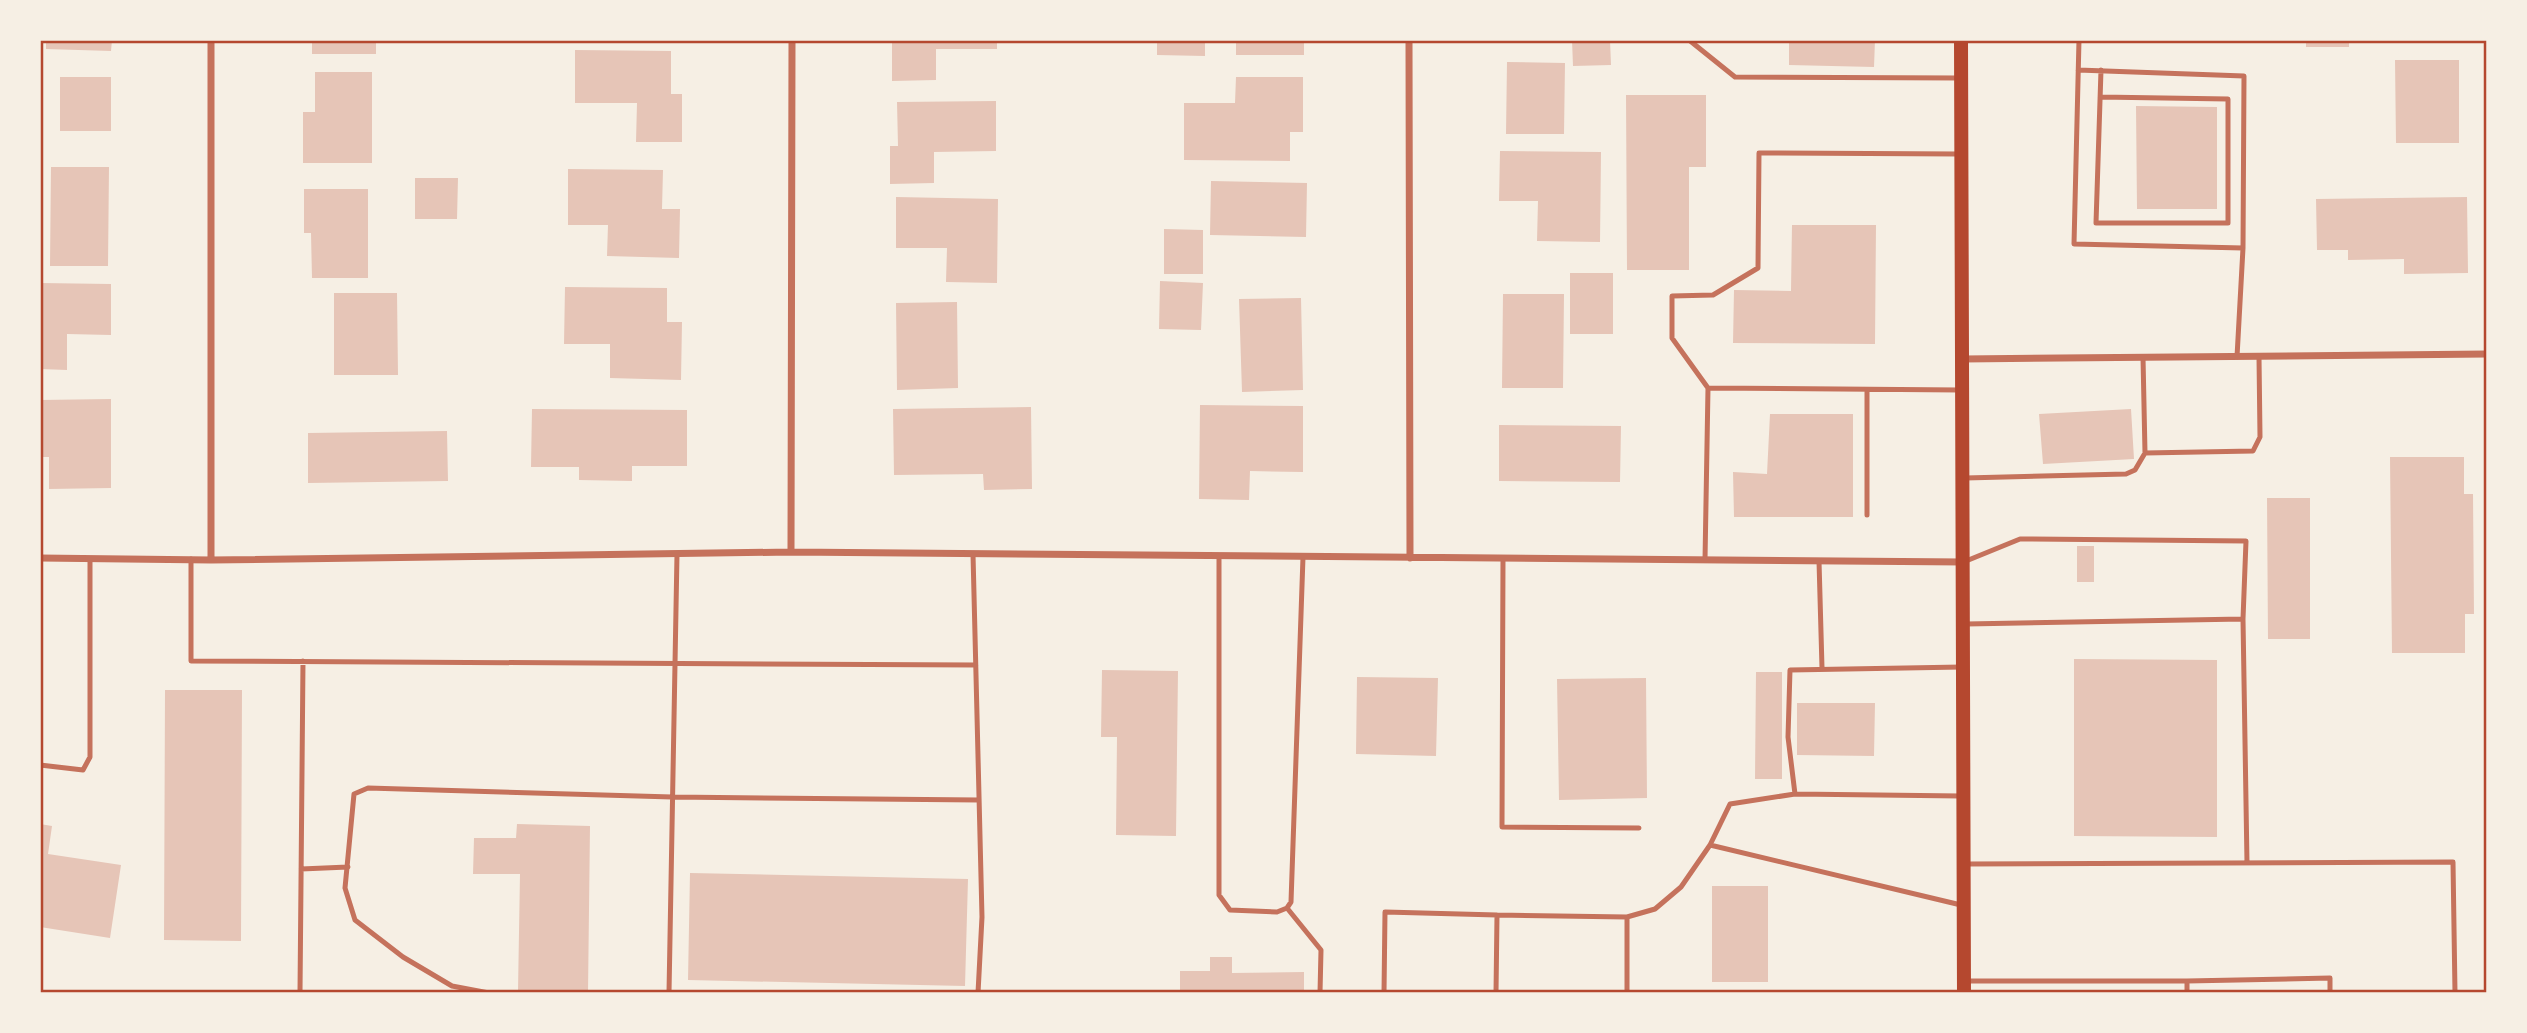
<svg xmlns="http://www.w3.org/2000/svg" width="2527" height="1033" viewBox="0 0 2527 1033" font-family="Georgia,serif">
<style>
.building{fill:#e6c5b7}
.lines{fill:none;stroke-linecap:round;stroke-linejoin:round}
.service{stroke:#c5725c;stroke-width:5}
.minor{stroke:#c5725c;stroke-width:7}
.secondary{stroke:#b5482f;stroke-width:14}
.neatline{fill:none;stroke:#b5482f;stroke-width:2.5}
</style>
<rect width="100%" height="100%" fill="#f6efe4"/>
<path class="building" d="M46,40H112L111,51L46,49Z
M312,40H376V54H312Z
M900,40H997V49H936V80L892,81V43H900Z
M1157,40H1205V56L1157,55Z
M1236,40H1304V55H1236Z
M1572,40H1610L1611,65L1573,66Z
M1789,40H1875L1874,67L1789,65Z
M2306,40H2349V47H2306Z
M575,50L671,51V94H682V142H636L637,103H575Z
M2395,60H2459V143H2396Z
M1507,62L1565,63L1564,134H1506Z
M315,72H372V163H303V112H315Z
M60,77H111V131H60Z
M1236,77H1303V132H1290V161L1184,160V103H1235Z
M1626,95H1706V167H1689V270H1627Z
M996,101V151L934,152V183L890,184V146H898L897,102Z
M2136,106L2217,107V209H2137Z
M1500,151L1601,152L1600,242L1537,241L1538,201H1499Z
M51,167H109L108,266H50Z
M568,169L663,170L662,209H680L679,258L607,256L608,225H568Z
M415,178H458L457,219H415Z
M1211,181L1307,183L1306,237L1210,235Z
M304,189H368V278H312L311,233H304Z
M896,197L998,199L997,283L946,282L947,248H896Z
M2467,197L2468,273L2404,274V259L2348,260V250H2317L2316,199Z
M1792,225H1876L1875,344L1733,343L1734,290L1791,291Z
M1164,229L1203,230V274H1164Z
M1570,273H1613V334H1570Z
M1160,281L1203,283L1201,330L1159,329Z
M40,283L111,284V335L67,334V370L40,369Z
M565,287L667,288V322H682L681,380L610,378V344H564Z
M334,293H397L398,375H334Z
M1503,294H1564L1563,388H1502Z
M1301,298L1303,390L1242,392L1239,299Z
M957,302L958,388L897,390L896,303Z
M111,399V488L49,489V457H40V400Z
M1200,405L1303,406V472L1250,471L1249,500L1199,499Z
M1031,407L1032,489L984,490L983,474L894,475L893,409Z
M532,409L687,410V466H632V481L579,480V467H531Z
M2131,409L2134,459L2043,464L2039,414Z
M1770,414H1853V517H1734L1733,472L1767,474Z
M1499,425L1621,426L1620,482L1499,481Z
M447,431L448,481L308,483V433Z
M2390,457H2464V494H2473L2474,614H2465V653H2392Z
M2267,498H2310V639H2268Z
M2077,546H2094V582H2077Z
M2074,659L2217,660V837L2074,836Z
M1102,670L1178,671L1176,836L1116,835L1117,737H1101Z
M1756,672H1782V779H1755Z
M1357,677L1438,678L1436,756L1356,754Z
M1646,678L1647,798L1559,800L1557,679Z
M165,690H242L241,941L164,940Z
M1797,703H1875L1874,756L1797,755Z
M40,824L52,826L48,854L121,865L110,938L40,927Z
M517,824L590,826L588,992L518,991L520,874H473L474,838H516Z
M690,873L968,879L965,986L688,980Z
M1712,886H1768V982H1712Z
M1210,957H1232V973L1304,972V993H1180V971H1210Z"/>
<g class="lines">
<path class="service" d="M1689,40L1735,77L1960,78
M2078,70L2244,76L2243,248L2074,244L2079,40
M2100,97L2228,99V223H2096L2101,70
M2143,357L2145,453
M2237,357L2243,248
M1708,388L1672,338V296L1713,295L1758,268L1759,153L1958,154
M1867,390V515
M1965,478L2126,474L2135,470L2145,453L2253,451L2260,437L2259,357
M973,554L982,917L978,993
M1219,556V895L1230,910L1277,912L1287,908L1291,902L1303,557
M1503,558L1502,827L1639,828
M191,559V661L976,665
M1705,560L1708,388L1960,390
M1819,561L1822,668
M1966,561L2020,539L2246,541L2243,619
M1966,624L2243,619L2247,863
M40,765L83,770L90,757V559
M1795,794L1730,804L1710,845L1961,905
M1961,796L1795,794L1788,737L1790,670L1962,667
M1967,864L2453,862L2455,993
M301,869L348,867
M1287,908L1321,950L1320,993
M1497,915L1627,917V993
M1627,917L1655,909L1681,887L1710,845
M1964,981H2187V993
M2187,981L2330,978V993
M300,993L303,661
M489,993L452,986L403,957L355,920L345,888L354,794L368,788L672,797L979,800
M669,993L677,554
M1384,993L1385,912L1497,915L1496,993"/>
<path class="minor" d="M211,40V560
M1409,40L1410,558
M1963,359L2487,354
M791,552L792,40
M40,558L211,560L791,552L1963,562"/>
<path class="secondary" d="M1961,40L1964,993"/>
</g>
<rect width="2527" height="1033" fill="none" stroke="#f6efe4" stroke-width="84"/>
<rect x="42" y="42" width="2443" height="949" class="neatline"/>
</svg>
